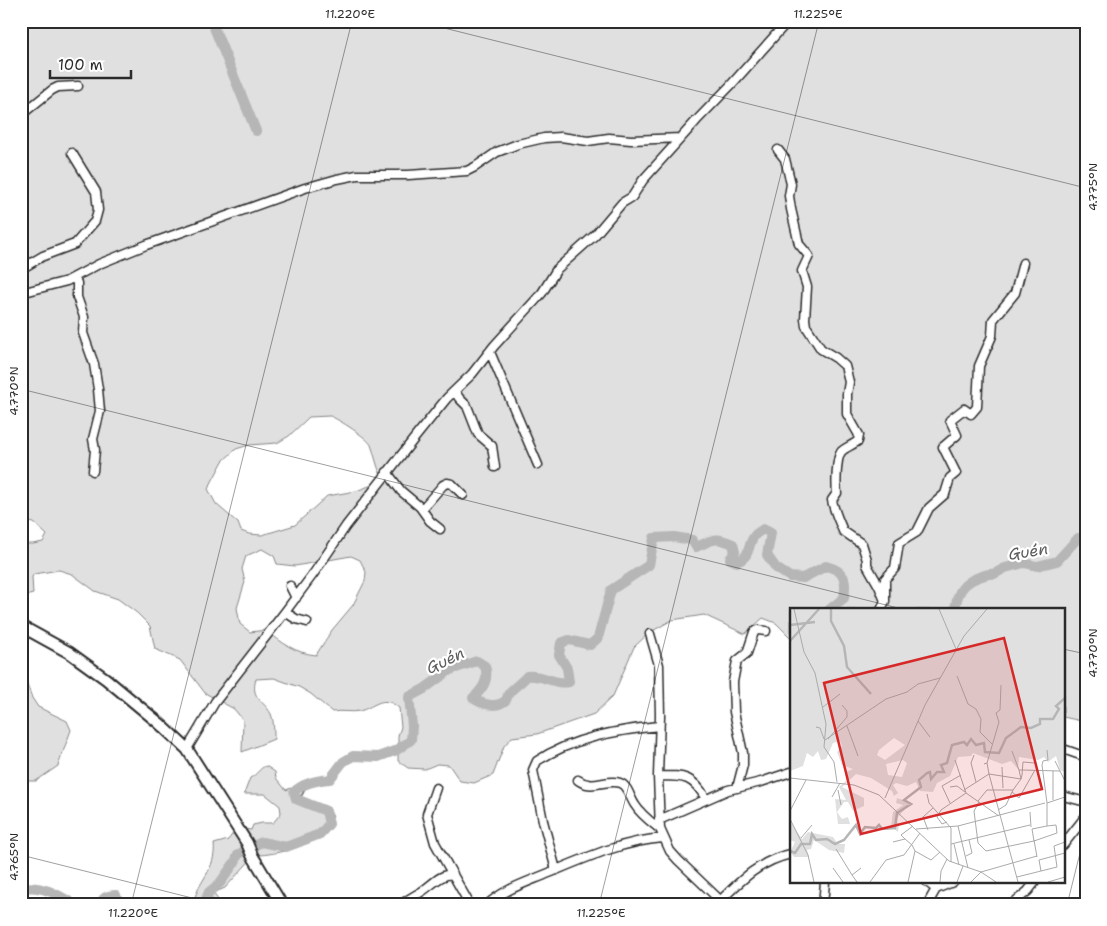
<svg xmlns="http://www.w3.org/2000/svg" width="1107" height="926" viewBox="0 0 1107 926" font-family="'Shantell Sans',sans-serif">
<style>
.green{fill:#e0e0e0;stroke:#868686;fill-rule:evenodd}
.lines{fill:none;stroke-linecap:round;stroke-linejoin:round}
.stream{stroke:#7e7e7e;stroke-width:2}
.river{stroke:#b6b6b6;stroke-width:10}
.minor-casing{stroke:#2b2b2b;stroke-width:11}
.major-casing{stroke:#2b2b2b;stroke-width:14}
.minor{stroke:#fff;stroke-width:8}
.major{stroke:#fff;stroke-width:10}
.ticks{fill:none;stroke:#2b2b2b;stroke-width:1;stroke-opacity:0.45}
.labels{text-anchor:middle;stroke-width:4.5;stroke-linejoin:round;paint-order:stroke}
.water-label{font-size:16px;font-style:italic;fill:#5c5c5c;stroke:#fff}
.inset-river{fill:none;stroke:#b6b6b6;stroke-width:2.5}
.inset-road{fill:none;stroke:#aaa;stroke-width:1}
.view{fill:#d62828;fill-opacity:0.15;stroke:#d62828;stroke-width:2.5}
.inset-edge{fill:none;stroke:#2b2b2b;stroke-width:2.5}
.neatline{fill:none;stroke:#2b2b2b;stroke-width:2}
.ticks-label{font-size:12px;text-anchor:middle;fill:#2b2b2b}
</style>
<rect width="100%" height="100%" fill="#fff"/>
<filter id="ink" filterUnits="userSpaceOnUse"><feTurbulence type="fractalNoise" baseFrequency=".02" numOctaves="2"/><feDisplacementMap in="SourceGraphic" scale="10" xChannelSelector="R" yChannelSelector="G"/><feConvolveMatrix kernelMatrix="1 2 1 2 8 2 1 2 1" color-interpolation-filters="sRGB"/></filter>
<g filter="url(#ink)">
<path class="green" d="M21,21H1086V722L1063,717V610H791V638L776,623L763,618L745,634L704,615L672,620L649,633L634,647L613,696L594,714L537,734L512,737L504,746L493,775L474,783L460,781L449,765L437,764L425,769L408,768L398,761V736L401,727L399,708C383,694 376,706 360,711C351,713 341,710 332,712L311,694L299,687L274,678L256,679C250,699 264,700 271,714C274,721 274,732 274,739L242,752L243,720L234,709L205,693L180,660L155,649L150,626L137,613L118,599L95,591L72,574L59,570L34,574L32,577L33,594L21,597V544H33L43,542L47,535L34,523L21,520ZM330,416C338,419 368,438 371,445C375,455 376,465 381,475L372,485L356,491L327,496L295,525L262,535L249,534L241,531L238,523L216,504L208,489L223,461L236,449L249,445L277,443L289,436L309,417ZM262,549L274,556L277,564L295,566L351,556L360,560L366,572L365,581L353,605L332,630L316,655C295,653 282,643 266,630L250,632L240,624L237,608L245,582L242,569L246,556Z
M21,666L32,698L38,707L67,721L71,730L58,766L36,781H21Z
M266,766L275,772L276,778L286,790L291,788L303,798L329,809L333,817C321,825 314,840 301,846C292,850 264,856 255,855L225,888L213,893L222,905H194C194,884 217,871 214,844L228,840L237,828L251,830L253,825L262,823H273L281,813L280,806L265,794H244L250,778C257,775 259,768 266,766Z"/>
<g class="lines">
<path class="stream" d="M296,799C303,796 304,792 305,785"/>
<path class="river" d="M209,21L213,25L256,131
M955,610C957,593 962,583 979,577C985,575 989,573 994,574L1005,568L1024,563L1037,566L1057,561L1078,538H1086
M21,889C39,883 59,895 75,905
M101,905C102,897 109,895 116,895L120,905
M212,905L206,899L209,892L220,883L235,862L238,855L245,850L262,842L286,847L320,834L329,824L326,811L296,799L294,792C303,783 317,780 330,779L343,762L353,756L378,757L397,750L411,740L412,726L409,697L424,689L450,670L477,661L485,666C489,679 484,688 473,698C481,704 497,709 506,700C507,698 508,695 509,693C514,687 522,682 527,676C543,674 554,685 569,682L567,668L559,655L561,643L569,640L590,645L598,638L611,590L649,565L654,538L674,537L692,540L696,547C714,540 714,536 733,544L735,552L730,559L737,562C753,555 746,544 756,534C758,532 761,531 763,529L771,533L767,555L776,568L790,577L803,578L826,566C845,571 847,579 844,598L829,610"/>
<g class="minor-casing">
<path id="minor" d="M21,115L52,90L58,87L78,86
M778,150L785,159L791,184L789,196L791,209L799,244L809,256L802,271L807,287L805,319L806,326L821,349L836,358L845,366L849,382L847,394V414L859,435L858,441C853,445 844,448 841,452C836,459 836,485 837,493L832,500C834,511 839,521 843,531L862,544L867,560V565L879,586L885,601
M21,269L43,256L75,244L95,221L98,210L96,192L72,153
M74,278L77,283V297L84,317L83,333L94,364L98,389L100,411L93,439L95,450L93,471
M21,293L67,281L99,264L146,245L305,188L337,179L357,175H408L467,171L475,167L497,152L518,144L544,138L561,137L588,141L609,138L631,140L681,138
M490,352L538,465
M455,391L459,398L467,406L478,434L492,446L495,467
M387,472L401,491L420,507L430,521L440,529
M422,509L443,485L447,483L452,484L463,495
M290,586L296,598
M881,610L885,601V579L895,568L899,543L917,532L929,508L945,494L950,478L956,473L943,447L957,435L950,420L964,409L971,414L977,407L979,366L992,336L993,320L1015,293L1023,263
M285,612L296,619L307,622
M650,634L659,665L660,716L658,776L660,829L670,851L678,860L725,905
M187,749L215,702L285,612L314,573L346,526L417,435L447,398L472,374L494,346L542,293L557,269L595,235L622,203L632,197L643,180L697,120L730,86L788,21
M1063,749L1086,757
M658,776C683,776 693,775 706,799
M578,780C593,791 606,778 620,783C628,786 630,798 635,805C641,815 651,822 660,829
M436,788L427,814L435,843L470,905
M737,788L743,765V753L734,712L733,682L737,661L747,653L754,632L758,630L766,631
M1063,796L1086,802
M659,820L728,790L761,782L791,772
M1063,845L1086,816
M556,870L543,821L533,770L537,761C572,738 618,730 659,726
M936,889L953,882
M721,900C741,880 761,860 791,854
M400,905C407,900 414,896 421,892C432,885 440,874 453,874
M487,905C504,889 528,882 549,873C585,858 623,841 663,838
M823,905L825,882
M927,905L936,889L927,882
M1011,905L1028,891L1035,882"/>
</g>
<g class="major-casing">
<path id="major" d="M21,626L70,653L106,679L159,723L187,749L247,843L252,855L282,905"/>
</g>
<use href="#minor" class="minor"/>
<use href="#major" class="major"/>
</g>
</g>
<path class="ticks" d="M416,21L1086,188M21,389L906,610M1063,649L1086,654M21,855L220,905M131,905L352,21M599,905L819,21M1067,905L1086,829"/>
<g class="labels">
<g class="water-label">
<text transform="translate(1028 551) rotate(-9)" y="6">Guén</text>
<text transform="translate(445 660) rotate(-26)" y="6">Guén</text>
</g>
</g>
<g transform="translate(790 608)">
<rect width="275" height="275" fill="#fff"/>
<path d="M0,1H275V164L270,162L266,148L258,154L254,149L248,152L229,149L228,161L221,153L212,156L183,145L181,148L168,149L160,168L147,175L143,184L130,183L126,174L117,178L106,175L103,177L108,185L104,188L102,183L81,170L66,166L52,179L74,190V198L63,203L58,194H54L47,204L52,211L58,209L60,216H48L45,191L56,192L49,179L57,172L56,164L63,161L52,157L47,144L52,138L50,133L43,135L36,151L31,152L28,143L23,149L17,145L13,158L0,163ZM104,130L115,137L95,152L87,147L89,142ZM113,152L117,155L112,169L98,167L96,156ZM107,190L121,195L105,212L109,216L108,224L101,219L103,204L113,197L106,195ZM0,213L12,231L18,224L43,229L48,236H55L54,245L39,242L24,232L21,241L17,242L19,249H4L0,244L5,234L0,232Z" fill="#e0e0e0" fill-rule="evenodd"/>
<path class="inset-river" d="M41,1V13L54,38L57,59L81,86M0,17L25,14M0,33L29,1M0,243L5,245L11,236H20L22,226L26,232L37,231L45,236L54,232L66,217L70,226L75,219L86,220L89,217L92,221L105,220L107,205L121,196L114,192L131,179L129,172L137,165L140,164L141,171L147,164H154L151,157L157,155L162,137L174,134L177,137L181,131L186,137L194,135L195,144L209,145L216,130L231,119L241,120L250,116V111H263L269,101L266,98L275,90"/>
<path class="inset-road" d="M4,1L14,44L25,65L36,116L34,139L44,154L47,174M149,1L166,41M167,68L178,96L186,101L191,111L190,124L202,136M33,99L50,86M128,113L140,129M57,118L68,148M26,119L30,120L34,131M38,131L57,109V103L52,97M35,132L96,91L117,84L128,76L150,70M257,142L258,152L253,153L252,157L257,195M222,143L229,162M184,147L181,155L186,174M165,152L176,185L209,208M265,153L275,173M197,155L209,114L206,105L210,102L211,77M194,156L197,155L199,166L231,171L223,182M212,159L213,180M232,162H229L231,171L232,167L233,154L245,155M232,162L270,163M263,163V192M0,170L64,177L89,187L159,253L191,264L206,274M160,179L167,178L175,184M48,182L51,197M174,182L199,166L228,274M222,184L229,190L245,162M137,186L139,195L161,220V254M42,189L50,175M95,190L135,97L174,28L197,1M188,193L197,182H223L216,197L208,202M189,194L184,203L188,235L196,243L244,233L242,221L257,218V195L275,189M160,195L152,178L171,167M0,203L16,172M240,204L241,219M0,211L18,247L24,274M157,214L152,216L147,209L151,202L176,185M168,218L255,195M126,221L168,218L178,260M138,222L133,209L143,200M11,230L22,217M115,231L111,227L123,218M244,232L247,249M244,233L267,225L266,217L257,218M103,234L115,231L122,237M161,236L240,217M164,236L169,257M46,241L62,267M125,243L141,252L150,244M176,248L182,245L179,232M43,260L53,274M251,263L249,252L275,245M227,269L267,259L264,238L275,234M67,274L62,267L71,260M80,274L96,252L114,247L130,225M118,274L125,243L122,237M150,274L151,263L157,251M167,274L173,258M181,274L191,264L247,248M258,274L275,269"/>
<path class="view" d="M214,30L252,181L71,226L34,75Z"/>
<rect width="275" height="275" class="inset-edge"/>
</g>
<rect width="1107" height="926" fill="none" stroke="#fff" stroke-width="55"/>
<path d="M50 70v8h81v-8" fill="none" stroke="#2b2b2b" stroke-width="2.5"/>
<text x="58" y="70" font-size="15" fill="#2b2b2b" stroke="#ffffff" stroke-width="4" paint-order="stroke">100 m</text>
<rect x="28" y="28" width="1052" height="870" class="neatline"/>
<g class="ticks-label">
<text x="350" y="18">11.220°E</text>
<text x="818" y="18">11.225°E</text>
<text transform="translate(1093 187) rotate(-90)" y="4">4.775°N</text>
<text transform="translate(14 391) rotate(-90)" y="4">4.770°N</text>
<text transform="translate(1093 653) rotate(-90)" y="4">4.770°N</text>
<text transform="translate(14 857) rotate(-90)" y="4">4.765°N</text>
<text x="133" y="917">11.220°E</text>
<text x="601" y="917">11.225°E</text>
</g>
</svg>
